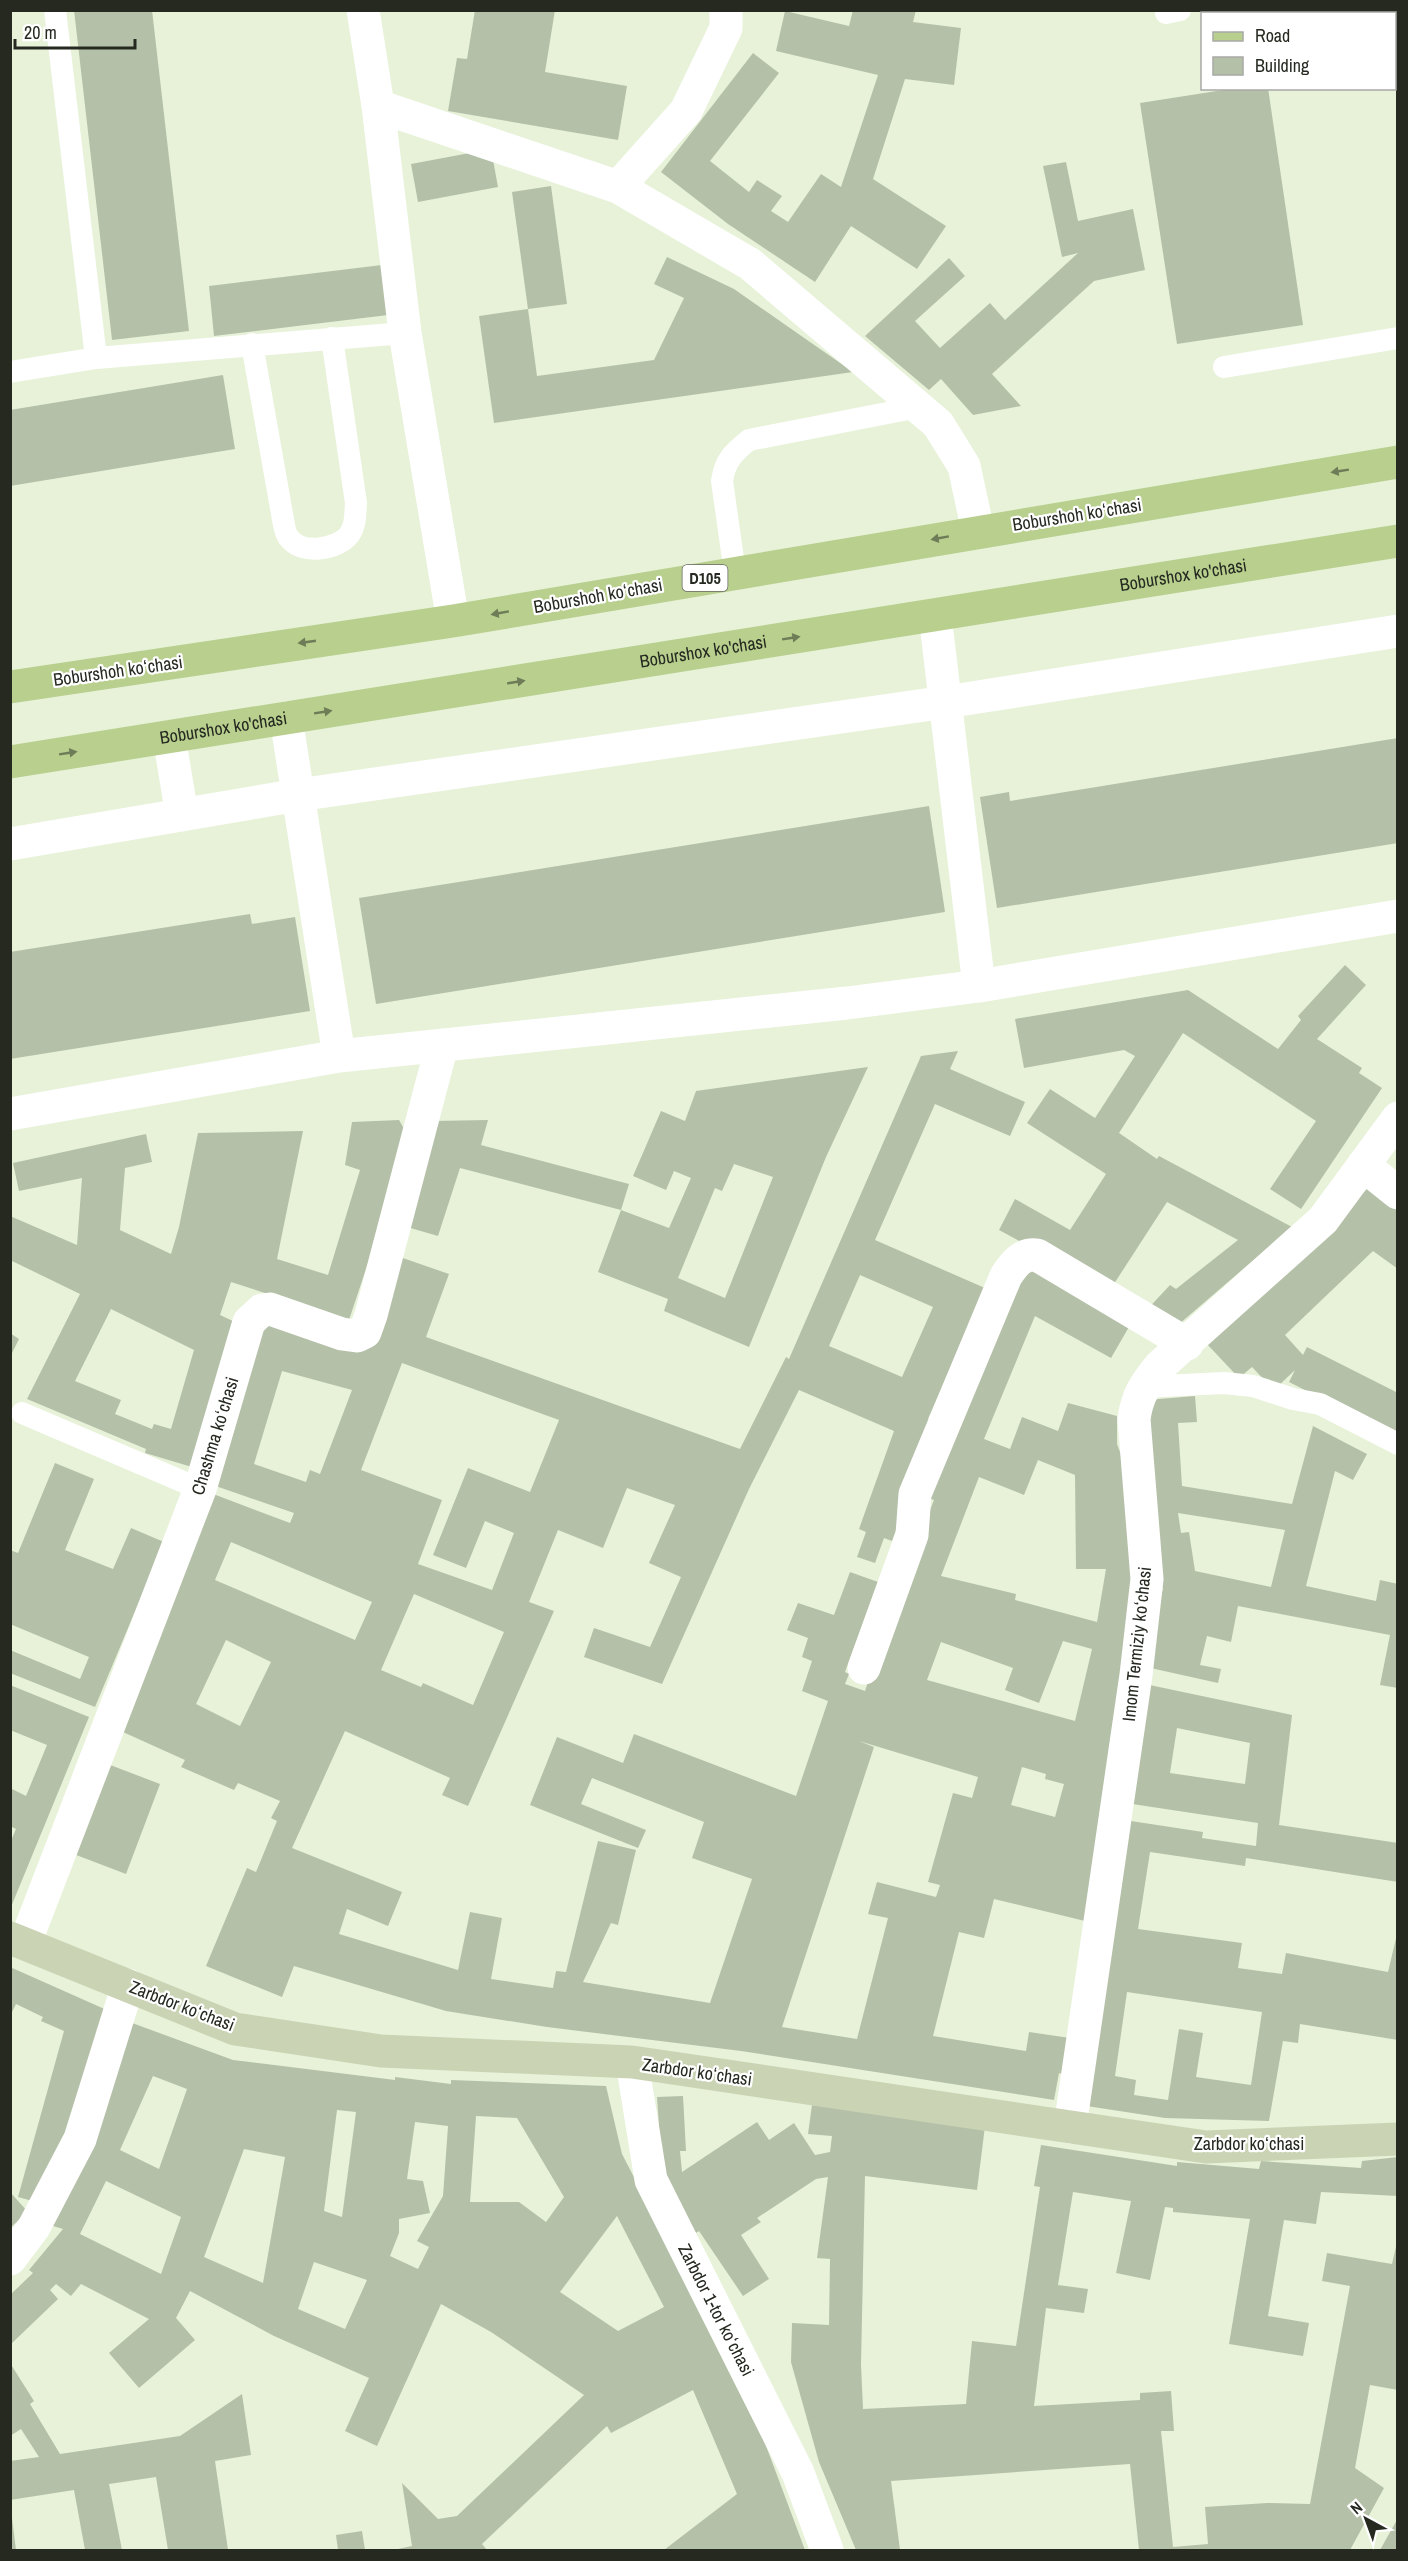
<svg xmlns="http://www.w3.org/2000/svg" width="1408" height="2561" viewBox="0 0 1408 2561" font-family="'Archivo Narrow',sans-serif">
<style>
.building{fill:#b5c0a8;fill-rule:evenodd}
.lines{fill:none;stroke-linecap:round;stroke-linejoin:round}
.lane{stroke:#fff;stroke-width:22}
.street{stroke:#fff;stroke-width:33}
.secondary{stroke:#cad4b5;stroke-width:33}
.primary{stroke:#b8cf8e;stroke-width:33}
.oneway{fill:#6e7c57}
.labels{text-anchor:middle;stroke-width:4.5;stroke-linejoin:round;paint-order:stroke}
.shield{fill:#fff;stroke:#666963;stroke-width:1.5}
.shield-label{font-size:16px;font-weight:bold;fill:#252920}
.street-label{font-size:18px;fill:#252920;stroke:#fff}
</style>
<rect width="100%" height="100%" fill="#e7f2d9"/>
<path class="building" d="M74,10H152L189,331L112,340Z
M475,10H555L545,72L627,86L618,140L448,111L457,58L467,59Z
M853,10H916L913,22L961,28L954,85L905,79L873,179L946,226L917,269L851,226L815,282L728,224L661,172L753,53L779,73L710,161L749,192L757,180L782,196L771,211L788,222L821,174L841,187L878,75L776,51L785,11L849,26Z
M1236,88H1268L1303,325L1177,344L1140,103Z
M491,149L498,187L418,202L411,164Z
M1066,162L1078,221L1133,209L1145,270L1094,281L992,374L1021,406L973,415L941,379L929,390L865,336L949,258L965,276L915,321L940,348L990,303L1005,320L1078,253L1062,257L1043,166Z
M551,186L567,304L528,309L512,192Z
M667,257L734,289L853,372L494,423L479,316L528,309L537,376L654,360L684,298L654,284Z
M382,265L388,315L214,336L209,286Z
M223,375L235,449L10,486V410Z
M1398,738V843L997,908L980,797L1009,792L1010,801Z
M929,806L945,912L376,1004L359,898Z
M250,914L252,924L295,917L310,1011L10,1059V952Z
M1345,965L1366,985L1317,1039L1362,1068L1359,1073L1382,1088L1301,1209L1270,1189L1316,1121L1183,1033L1119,1133L1157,1159L1159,1156L1292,1227L1171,1331L1143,1314L1170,1285L1176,1289L1238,1240L1167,1202L1110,1290L999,1230L1015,1199L1070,1230L1106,1174L1027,1123L1050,1089L1095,1118L1135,1056L1124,1050L1024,1068L1015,1019L1188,990L1278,1049L1301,1020L1298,1016Z
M958,1051L950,1069L1025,1102L1010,1136L935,1104L875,1240L985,1288L928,1419L935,1422L892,1541L884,1538L875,1563L857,1557L866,1532L859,1529L894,1431L799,1390L749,1489L662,1684L584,1657L594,1628L650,1647L681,1577L649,1563L675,1505L627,1488L603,1548L558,1530L529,1602L554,1611L468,1806L442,1795L450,1778L345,1731L292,1848L402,1892L388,1926L347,1909L339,1934L458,1970L470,1912L502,1918L491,1979L553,1988L556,1971L566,1972L598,1841L636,1850L618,1925L611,1923L583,1982L710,2003L752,1879L692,1858L704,1822L592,1778L581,1804L646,1830L638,1848L530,1805L557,1737L623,1763L634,1734L796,1796L828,1701L802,1691L812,1661L802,1657L808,1638L787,1630L798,1603L834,1615L850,1572L878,1582L845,1672L849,1674L845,1684L865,1691L900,1586L934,1500L920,1495L1024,1260L1133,1320L1111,1358L1035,1316L984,1439L1010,1449L1022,1417L1058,1431L1068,1403L1117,1416V1444L1131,1482L1139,1559L1085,1921L994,1899L984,1938L959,1932L933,2036L1026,2051L1029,2032L1070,2038L1065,2075L1059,2073L1054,2100L741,2051L547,2027L446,2011L294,1966L282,1997L206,1966L247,1868L256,1872L277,1821L271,1818L280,1801L238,1783L234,1790L181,1767L185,1760L114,1728L208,1492L290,1523L294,1513L207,1483L258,1317L363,1349L397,1256L449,1274L426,1337L740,1449L786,1357L789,1359L921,1056ZM860,1275L933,1307L902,1377L829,1346ZM402,1363L559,1420L530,1492L468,1468L433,1555L466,1568L485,1521L514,1533L492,1590L418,1564L442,1500L361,1470ZM282,1371L352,1390L320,1474L310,1470L306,1482L254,1464ZM1038,1460L1075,1475L1076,1569H1106L1097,1622L1015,1600L1016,1594L941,1576L979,1477L1024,1495ZM231,1542L372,1602L355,1640L215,1580ZM414,1594L504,1632L473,1705L423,1683L421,1687L381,1670ZM226,1640L271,1662L240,1726L196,1704ZM1063,1641L1092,1649L1075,1721L927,1680L941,1642L1013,1668L1005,1690L1039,1703ZM859,1741L978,1777L972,1798L953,1793L928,1882L940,1885L936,1897L877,1882L868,1914L888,1918L857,2039L782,2027L874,1747ZM1022,1767L1046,1774L1045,1779L1064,1784L1055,1817L1011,1805Z
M868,1067L826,1157L749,1347L664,1311L668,1299L598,1272L621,1210L669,1228L691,1178L674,1171L666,1190L633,1176L661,1111L685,1121L696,1091ZM734,1164L773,1177L725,1298L678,1278L715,1188L722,1191Z
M399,1120L407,1134L380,1227L349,1320L231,1282L220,1315L235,1322L192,1467L145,1453L146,1449L27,1399L80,1294L10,1260V1216L77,1245L82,1178L19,1191L13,1163L146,1134L152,1162L125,1168L120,1230L171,1254L179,1227L198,1133L303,1131L277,1259L328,1275L360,1170L345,1165L352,1122ZM111,1309L194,1350L171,1429L154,1424L152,1429L115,1414L121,1400L75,1381Z
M488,1120L481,1145L629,1184L621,1210L460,1168L438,1236L400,1225L433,1121Z
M1370,1186L1398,1208V1269L1373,1251L1285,1335L1303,1355L1307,1347L1398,1393V1437L1289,1382L1295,1370L1274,1390L1252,1367L1239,1378L1206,1343Z
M10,1333L19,1339L10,1357Z
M1195,1396L1197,1422L1178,1423L1182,1486L1292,1504L1313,1426L1367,1454L1353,1480L1335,1471L1306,1586L1376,1601L1380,1580L1398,1584V1688L1380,1685L1390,1635L1238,1606L1231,1642L1207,1636L1200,1665L1221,1669L1218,1683L1146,1667L1163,1588L1153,1586L1147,1400ZM1178,1513L1285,1530L1271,1587L1195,1571L1189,1532L1181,1533Z
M55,1463L94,1479L65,1550L113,1569L131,1528L164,1542L95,1707L10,1673V1650L80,1679L89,1657L10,1624V1550L18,1553Z
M1140,1683L1292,1715L1279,1825L1398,1843V1882L1246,1858L1245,1866L1150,1852L1138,1929L1242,1943L1238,1968L1282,1974L1286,1953L1388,1972L1398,1930V2040L1300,2024L1298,2043L1283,2041L1269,2121L1165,2118L1080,2105L1118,1819L1203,1832L1202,1838L1256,1846L1258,1823L1119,1802ZM1177,1728L1250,1743L1245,1784L1170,1773ZM1127,1992L1262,2012L1251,2085L1196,2077L1203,2033L1179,2029L1168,2100L1134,2095L1136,2080L1115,2076Z
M10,1685L89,1717L11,1907L10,1843L16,1829L10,1826V1788L26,1796L47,1745L10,1730Z
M105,1763L160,1784L126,1874L71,1853Z
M10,1967L109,2011L66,2162L36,2202L18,2197L64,2031L41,2021L43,2017L16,2004L10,2016Z
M124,2020L233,2060L395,2080V2077L451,2084V2080L606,2086L622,2154L714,2332L762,2435L805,2550H664L737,2494L693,2390L611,2433L607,2426L482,2544L487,2550H393L412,2546L402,2483L438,2519L457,2516L584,2395L491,2332L441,2304L377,2446L345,2431L369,2378L274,2336L190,2291L176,2318L195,2340L139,2388L109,2353L149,2319L81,2284L71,2296L56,2284L50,2290L58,2299L10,2345V2295L33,2273L29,2270L63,2229L43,2223ZM153,2076L187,2089L159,2169L120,2150ZM337,2110L356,2112L342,2217L324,2211ZM476,2116L517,2118L564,2197L546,2222L519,2202H470ZM415,2122L448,2126L443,2196L417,2241L429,2247L418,2269L390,2256L399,2233V2219L430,2213L423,2181L407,2179ZM244,2149L285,2157L263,2283L204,2257ZM106,2181L181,2217L161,2274L80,2234ZM617,2216L664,2307L618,2331L560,2292ZM314,2262L367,2280L345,2329L298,2309Z
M683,2096L686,2151H680L682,2172L757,2122L769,2140L794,2123L815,2155L830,2152L832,2136L808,2134L812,2105L985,2126L977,2190L865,2176L861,2364L863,2409L966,2404L972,2341L1016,2346L1040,2187L1034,2186L1041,2145L1177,2166V2162L1259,2169L1261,2161L1361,2168L1362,2161L1398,2157V2196L1321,2192L1316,2224L1284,2220L1268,2316L1309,2323L1303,2356L1229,2344L1250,2219L1173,2212V2208L1165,2207L1150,2280L1116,2273L1131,2201L1073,2192L1058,2285L1088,2289L1084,2313L1046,2308L1034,2406L1140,2400V2393L1171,2391L1174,2431H1161L1173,2547L1208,2544L1205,2507L1267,2503L1310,2504L1350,2286L1322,2281L1327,2253L1392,2264L1398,2238V2390L1370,2385L1355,2468L1384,2488L1350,2550H1139L1130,2464L891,2481L900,2550H856L819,2462L791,2362L792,2323L829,2325L830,2259L817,2258L828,2177L816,2179L757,2218L761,2222L741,2235L769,2279L743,2296L699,2231L696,2233L663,2184L657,2097Z
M10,2192L28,2212L10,2228Z
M10,2363L34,2401L30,2404L60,2454L180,2436L242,2394L251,2455L215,2461L228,2550H168L156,2477L109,2484L122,2550H85L74,2490L10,2500V2461L39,2457L21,2429L10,2436Z
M10,2518H12L16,2550H10Z
M1398,2518V2550H1380Z
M362,2531L365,2550H338L336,2535Z"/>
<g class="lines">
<path class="lane" d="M55,10L96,358
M1166,13L1180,10
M252,344L284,525C285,529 286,535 289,538C301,555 337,550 349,535C356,525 355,515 356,503L332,338
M1224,367L1398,338
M10,372L96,358L405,333
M735,573L722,481C725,460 734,452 749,440L918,407
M1142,1387L1224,1383L1253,1386L1293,1399L1320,1404L1398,1444
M22,1413L200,1489"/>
<path class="street" d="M363,10L378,106L618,187L750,264L938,424L964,466L978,531
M378,106L405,333L453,621
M618,187L686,111L726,28V10
M935,615L979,986
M286,718L339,1056
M169,737L182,815
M10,844L298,795L946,702L1398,631
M10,1114L339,1056L847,1003L979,986L1398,916
M1363,1165L1398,1193
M864,1668L912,1535L915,1494L1006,1276C1014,1264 1022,1253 1037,1255L1187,1344
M25,1943L200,1489L249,1322L262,1310L270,1309L342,1334L357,1336L365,1332L371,1315L442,1045
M632,2062L651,2180L798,2473L827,2550
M1070,2127L1136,1675L1147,1579L1134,1419C1137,1396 1145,1384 1160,1366L1323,1220L1398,1118
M10,2259L34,2227L80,2139L128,1985"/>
<path class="secondary" d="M10,1938L235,2029L381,2051L632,2062L1206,2147L1398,2139"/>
<g class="primary">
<path d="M10,687L453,621L1398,462"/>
<path id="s1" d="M10,762L1398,541"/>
</g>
</g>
<defs><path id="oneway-solid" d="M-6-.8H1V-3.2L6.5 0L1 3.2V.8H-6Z" transform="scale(1.5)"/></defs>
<g class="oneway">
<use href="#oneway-solid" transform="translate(1340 471) rotate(171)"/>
<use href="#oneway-solid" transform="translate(940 538) rotate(170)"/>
<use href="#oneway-solid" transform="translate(500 613) rotate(170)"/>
<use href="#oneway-solid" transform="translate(791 638) rotate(-9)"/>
<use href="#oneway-solid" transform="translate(307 642) rotate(172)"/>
<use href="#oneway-solid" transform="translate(516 682) rotate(-9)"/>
<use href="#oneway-solid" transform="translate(323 712) rotate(-9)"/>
<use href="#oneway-solid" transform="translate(68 753) rotate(-9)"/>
</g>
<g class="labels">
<rect class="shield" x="682.5" y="565" width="45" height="26" rx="4.5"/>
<g class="shield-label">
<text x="705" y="584">D105</text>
</g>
<g class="street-label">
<text transform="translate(1077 515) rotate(-9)" y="6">Boburshoh koʻchasi</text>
<text dy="6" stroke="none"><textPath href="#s1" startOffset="1188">Boburshox ko'chasi</textPath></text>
<text transform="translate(598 596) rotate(-10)" y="6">Boburshoh koʻchasi</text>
<text dy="6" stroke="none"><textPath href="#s1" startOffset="702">Boburshox ko'chasi</textPath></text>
<text transform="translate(118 671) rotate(-8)" y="6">Boburshoh koʻchasi</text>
<text dy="6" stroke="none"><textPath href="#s1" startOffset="216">Boburshox ko'chasi</textPath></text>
<text transform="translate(215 1436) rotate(-73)" y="6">Chashma koʻchasi</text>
<text transform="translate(1137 1644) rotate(-84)" y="6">Imom Termiziy koʻchasi</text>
<text transform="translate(182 2006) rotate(21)" y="6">Zarbdor koʻchasi</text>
<text transform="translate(697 2072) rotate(8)" y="6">Zarbdor koʻchasi</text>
<text x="1249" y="2150">Zarbdor koʻchasi</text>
<text transform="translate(716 2310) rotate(63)" y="6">Zarbdor 1-tor koʻchasi</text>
</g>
</g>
<rect width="1408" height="2561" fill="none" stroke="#252920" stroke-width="24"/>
<rect x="1201" y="12" width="195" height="78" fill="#ffffff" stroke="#a8a9a6" stroke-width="1.5"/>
<rect x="1213" y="32" width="30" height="9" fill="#b8cf8e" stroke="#a8a9a6" stroke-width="1.5"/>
<text x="1255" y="42" font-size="18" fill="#252920">Road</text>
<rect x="1213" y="57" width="30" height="18" fill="#b5c0a8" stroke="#a8a9a6" stroke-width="1.5"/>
<text x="1255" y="72" font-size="18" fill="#252920">Building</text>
<g transform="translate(1366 2519) rotate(319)" stroke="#ffffff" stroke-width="4.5" paint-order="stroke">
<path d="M0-4.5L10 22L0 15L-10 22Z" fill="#252920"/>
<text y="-9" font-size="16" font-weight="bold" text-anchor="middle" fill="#252920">N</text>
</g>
<path d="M15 39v9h120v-9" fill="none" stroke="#252920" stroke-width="3"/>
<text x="24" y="39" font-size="18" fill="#252920" stroke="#ffffff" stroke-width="4.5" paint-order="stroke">20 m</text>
</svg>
